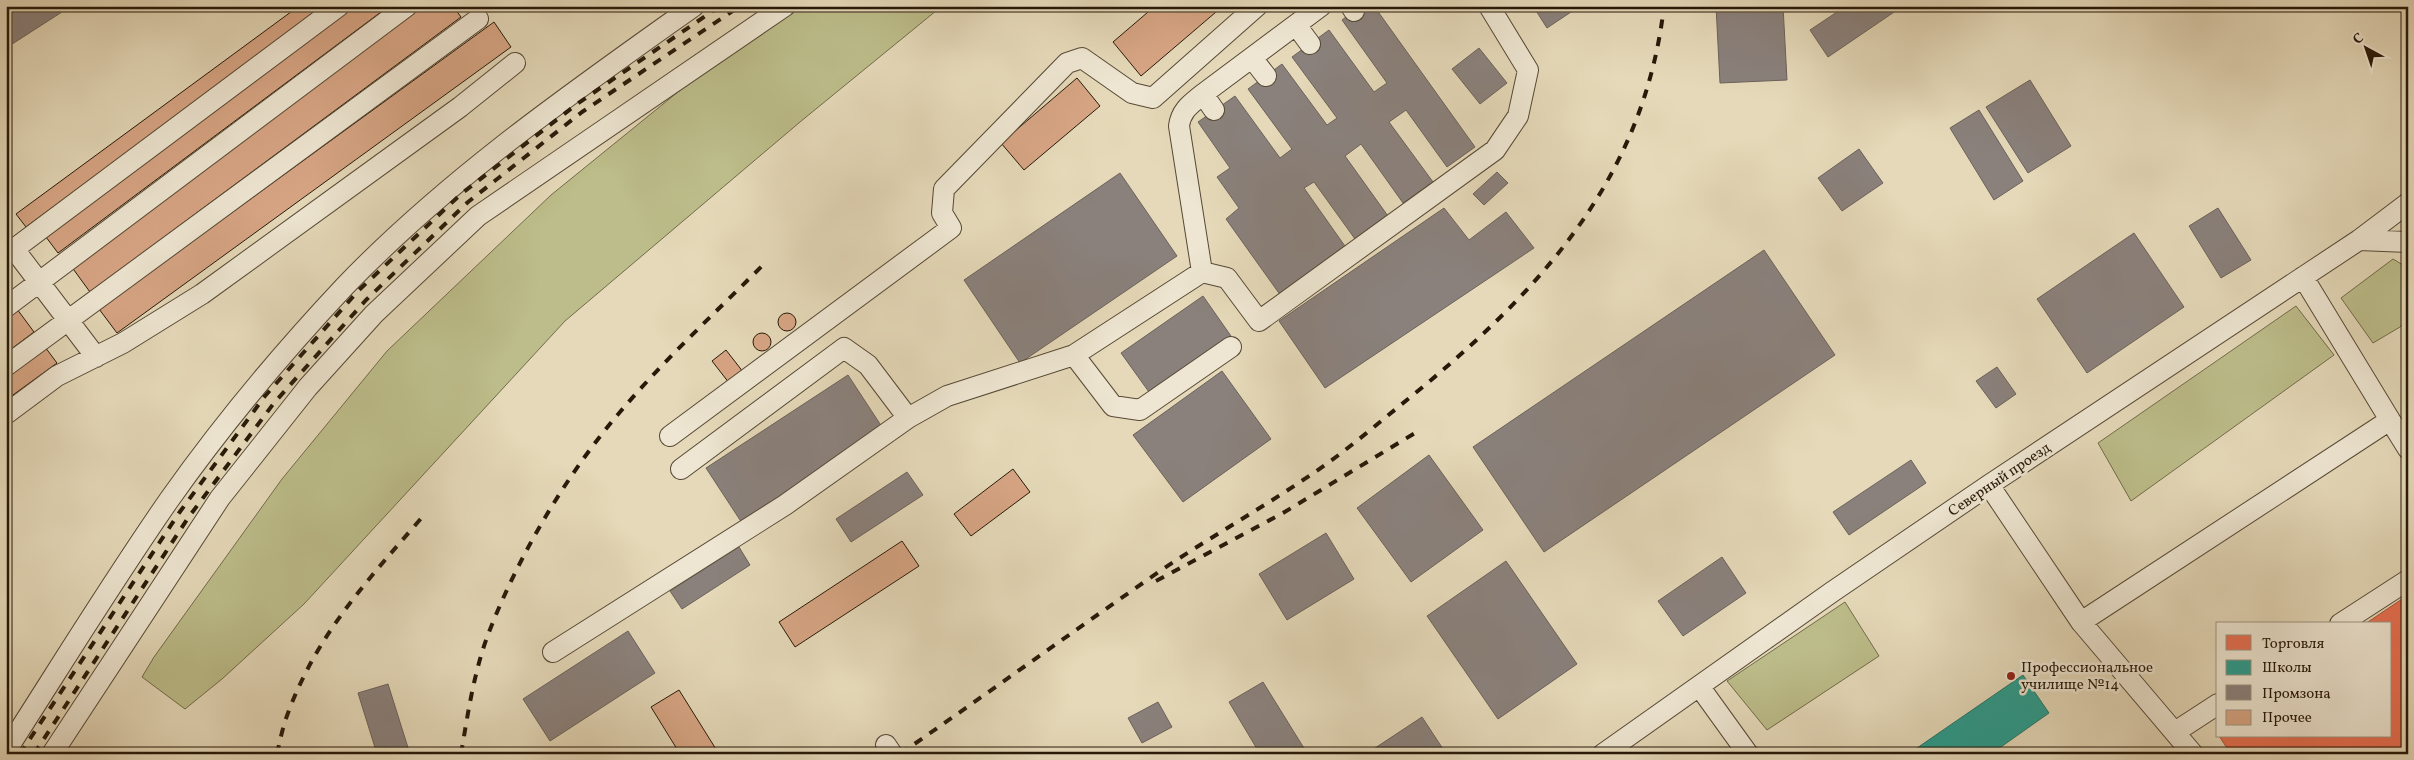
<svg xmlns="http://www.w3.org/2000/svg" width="2414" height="760" viewBox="0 0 2414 760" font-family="Vollkorn,serif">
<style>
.green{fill:#bcbd8a;stroke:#726b4a}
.shops{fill:#e76f51;stroke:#ad553b}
.schools{fill:#2a9d8f;stroke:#297567}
.industry{fill:#8a817c;stroke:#6c625a}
.building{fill:#d7a584;stroke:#271909}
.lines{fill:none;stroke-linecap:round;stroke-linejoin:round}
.minor-casing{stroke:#564935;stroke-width:22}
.minor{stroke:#eee6d2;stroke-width:20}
.rail{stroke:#271909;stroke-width:4;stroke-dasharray:9 9;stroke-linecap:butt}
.poi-dot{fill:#8f2418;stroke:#eee6d2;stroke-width:2}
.labels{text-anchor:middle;stroke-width:5;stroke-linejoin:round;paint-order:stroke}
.street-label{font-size:15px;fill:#271909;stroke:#eee6d2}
.poi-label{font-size:15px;fill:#271909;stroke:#eee6d2;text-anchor:start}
</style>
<rect width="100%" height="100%" fill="#e5d9b9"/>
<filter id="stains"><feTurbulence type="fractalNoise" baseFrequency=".004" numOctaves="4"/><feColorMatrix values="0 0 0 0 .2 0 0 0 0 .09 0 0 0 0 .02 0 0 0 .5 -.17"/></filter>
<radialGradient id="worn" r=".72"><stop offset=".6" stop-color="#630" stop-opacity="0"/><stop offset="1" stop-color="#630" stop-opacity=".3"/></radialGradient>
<path class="green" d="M796,6H942L800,122L565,321L304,604L222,679L185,709L142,677L154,657L282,479L387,351L551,195L721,57Z
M2393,259L2408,268V318L2400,327L2373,343L2341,298Z
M2296,306L2334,355L2131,501L2098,443Z
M1845,602L1879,656L1767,730L1727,681Z"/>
<path class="shops" d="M2408,595V754H2231L2219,736H2390V624H2365Z"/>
<path class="schools" d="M2023,675L2049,713L1991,754H1921L1917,748Z"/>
<path class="industry" d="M6,6H63L65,10L6,48Z
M1361,6H1374L1475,147L1447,167L1406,110L1389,122L1433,182L1403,203L1361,144L1345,156L1388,216L1355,239L1314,182L1304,188L1347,249L1281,296L1226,219L1239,208L1217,177L1230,168L1198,122L1235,96L1280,158L1292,149L1248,89L1282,64L1327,125L1337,118L1292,57L1329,30L1374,92L1387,83L1342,20Z
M1533,6H1580L1547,28Z
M1716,6H1783L1787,80L1720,83Z
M1846,6H1903L1828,57L1810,30Z
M1479,48L1507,83L1480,104L1452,69Z
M2030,80L2071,146L2028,173L1986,107Z
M1979,110L2023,181L1994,200L1950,128Z
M1859,149L1883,183L1842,211L1818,178Z
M1497,172L1508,183L1484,205L1473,194Z
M1120,173L1177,256L1020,363L964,280Z
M1444,208L1469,240L1506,212L1534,248L1325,388L1279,321Z
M2218,208L2251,260L2221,278L2189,226Z
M2134,233L2184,307L2087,373L2037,299Z
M1764,250L1835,355L1544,552L1473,447Z
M1203,296L1231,336L1149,392L1121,353Z
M1997,367L2016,394L1996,408L1976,381Z
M1222,371L1271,439L1183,502L1133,435Z
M848,375L884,430L742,523L706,468Z
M1429,455L1483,530L1411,582L1357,508Z
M1911,460L1926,483L1849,535L1833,512Z
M907,472L923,495L851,542L836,519Z
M1326,533L1354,579L1287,620L1259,574Z
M739,547L750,565L682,609L670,591Z
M1722,557L1746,593L1683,636L1658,601Z
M1506,561L1577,664L1498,719L1427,616Z
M628,631L655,673L550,741L523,699Z
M1263,682L1307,753L1306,754H1260L1229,702Z
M388,684L410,754H377L358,693Z
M1158,702L1172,727L1142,743L1128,718Z
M1422,717L1445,752L1366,754Z"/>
<path class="building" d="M299,6H326L26,227L16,214Z
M355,6H389L58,253L46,237Z
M422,6H453L461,17L90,292L71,266Z
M1155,6H1223L1141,76L1113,42Z
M494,22L511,47L117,333L99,309Z
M1077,78L1100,106L1024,170L1001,143Z
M17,309L34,332L6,353V318Z
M778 322a9 9 0 1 1 18 0a9 9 0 1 1-18 0Z
M753 342a9 9 0 1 1 18 0a9 9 0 1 1-18 0Z
M45,347L57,363L6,400V376Z
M726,350L747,377L733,388L712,361Z
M1013,469L1030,492L971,536L954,514Z
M902,541L919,566L795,647L779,622Z
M679,690L719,754H680L651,707Z"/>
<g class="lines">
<g class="minor-casing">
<path id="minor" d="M1351,6L1354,11
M1296,25L1310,44
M1252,58L1266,76
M1203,94L1214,110
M2359,240L2408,242
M14,249L96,357
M6,255L339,6
M1202,272L1179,126C1181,110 1191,104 1203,94L1321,6
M6,307L407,6
M1231,347L1140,410L1113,406L1074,355L1202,272L1227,278L1259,321L1495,150L1518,116L1528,70L1489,6
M6,366L478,19
M6,414L57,376L123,343L202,294L460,107L515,63
M2390,420L2408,449
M670,436L951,228L942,213L944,189L1067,63L1082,58L1132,93L1153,98L1257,6
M681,469L844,348L868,365L908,418
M1989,485L2081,622L2390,420L2303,277
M2081,622L2193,754
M2340,624L2408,580
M553,652L785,505L908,418L947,396L1074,355
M1699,686L1748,754
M2175,732L2218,704
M886,745L892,754
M6,751C60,667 112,582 169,500C222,425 282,353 345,286C449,178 573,92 694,6
M52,754L220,498L308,387L374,314L478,216L785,6
M1603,754L1832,592L1989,485L2359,240L2408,203"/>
</g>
<use href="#minor" class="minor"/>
<path class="rail" d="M1156,581L1283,513L1415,433
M20,754L179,513L265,396L358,291L461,194L577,104L720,6
M34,754L188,518L274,403L366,300L468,202L582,112L740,6
M277,754C280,740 283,726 288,713C318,632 369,579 424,515
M461,754C468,713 474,671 489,632C519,555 566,475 620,412C664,360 715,313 763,265
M900,754C988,693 1075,630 1163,569C1209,538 1257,511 1303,480C1342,455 1377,424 1413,395C1541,290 1644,178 1664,6"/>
</g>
<circle class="poi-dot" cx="2011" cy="676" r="5"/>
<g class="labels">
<g class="street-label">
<text transform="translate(1999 479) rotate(-34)" y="5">Северный проезд</text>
</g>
<g class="poi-label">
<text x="2021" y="672">Профессиональное<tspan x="2021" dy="17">училище №14</tspan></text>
</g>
</g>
<rect width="2414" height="760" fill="none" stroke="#e5d9b9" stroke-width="25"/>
<rect x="8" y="8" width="2399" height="745" fill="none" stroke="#271909" stroke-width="2.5"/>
<rect x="12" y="12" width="2389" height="735" fill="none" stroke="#271909"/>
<rect x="2216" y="622" width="175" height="115" fill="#eee6d2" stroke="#9e9482"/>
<rect x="2226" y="635" width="25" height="15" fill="#e76f51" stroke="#9e9482"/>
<text x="2262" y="648" font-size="15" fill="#271909">Торговля</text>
<rect x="2226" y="660" width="25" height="15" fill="#2a9d8f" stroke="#9e9482"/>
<text x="2262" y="672" font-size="15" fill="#271909">Школы</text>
<rect x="2226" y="685" width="25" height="15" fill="#8a817c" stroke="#9e9482"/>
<text x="2262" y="698" font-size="15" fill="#271909">Промзона</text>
<rect x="2226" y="710" width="25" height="15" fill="#d7a584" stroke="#9e9482"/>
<text x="2262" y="722" font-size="15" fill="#271909">Прочее</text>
<g transform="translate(2366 48) rotate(320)" stroke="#eee6d2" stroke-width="4" paint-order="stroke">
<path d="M0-4L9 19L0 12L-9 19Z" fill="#271909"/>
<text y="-8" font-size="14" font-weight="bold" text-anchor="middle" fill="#271909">С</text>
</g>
<rect width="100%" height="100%" filter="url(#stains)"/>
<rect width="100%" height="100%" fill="url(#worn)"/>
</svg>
